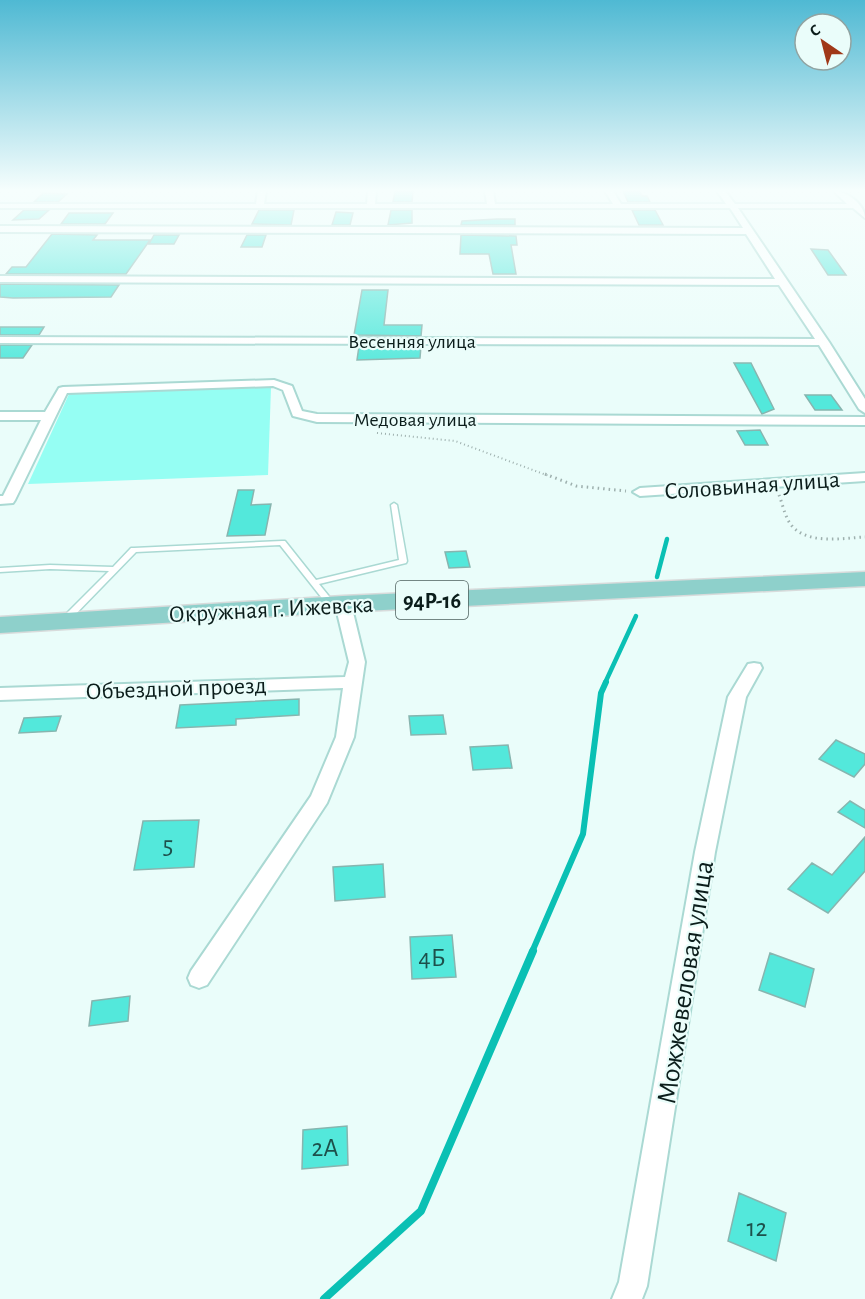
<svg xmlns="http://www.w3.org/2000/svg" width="865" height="1299" viewBox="0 0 865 1299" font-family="'Alegreya Sans',sans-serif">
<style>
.green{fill:#95fef3}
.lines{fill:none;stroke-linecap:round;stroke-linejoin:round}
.stream-far2{stroke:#0ac0b4;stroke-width:4.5}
.stream-far1{stroke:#0ac0b4;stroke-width:6}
.stream{stroke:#0ac0b4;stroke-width:8}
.building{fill:#53e8db;stroke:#87b5af;stroke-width:1.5}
.lane-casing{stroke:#aad9d3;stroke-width:3}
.street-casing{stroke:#aad9d3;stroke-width:4}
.primary-casing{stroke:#d8dbdb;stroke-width:3}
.path-far1{stroke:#9eb0ae;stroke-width:2;stroke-dasharray:1 3;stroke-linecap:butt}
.path{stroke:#9eb0ae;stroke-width:3;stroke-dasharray:1.5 4;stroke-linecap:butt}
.lane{fill:#fff;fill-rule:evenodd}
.street{fill:#fff;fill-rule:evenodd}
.primary{fill:#8ed0cb;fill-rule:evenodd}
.labels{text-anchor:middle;stroke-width:4.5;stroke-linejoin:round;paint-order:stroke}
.far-street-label{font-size:20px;fill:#0b1d1b;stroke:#eafdfa}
.shield{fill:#eafdfa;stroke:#4e605e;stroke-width:1.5}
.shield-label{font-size:22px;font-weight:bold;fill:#0b1d1b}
.street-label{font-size:24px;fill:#0b1d1b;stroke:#eafdfa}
.near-number-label{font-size:26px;fill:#1d504b}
.near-street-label{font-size:28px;fill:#0b1d1b;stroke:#eafdfa}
</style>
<rect width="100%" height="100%" fill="#eafdfa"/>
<path class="green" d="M271,387L268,475L28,484L69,394Z"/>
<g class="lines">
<path class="stream-far2" d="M657,577L667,539
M605,683L636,616"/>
<path class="stream-far1" d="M532,952L583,834L601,693L606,682"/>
<path class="stream" d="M324,1299L421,1211L533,951"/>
</g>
<path class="building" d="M395,191H413L412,202H393Z
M623,191H639L642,196H647L650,202H628Z
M43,193L67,194L58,202H34Z
M24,210H49L39,219L13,220Z
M259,210H294L291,225L252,224Z
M391,210H412V223L388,225Z
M632,210H655L663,225H639Z
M336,212L353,213L350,225H332Z
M69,213H113L105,224H61Z
M497,219H515V225H461L462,221Z
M52,234L97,235L93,240H150L126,274H6L12,267H26Z
M154,235H179L174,244H149Z
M247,235H266L262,247H241Z
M461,235L516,236L517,245H511L516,274H493L489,254H460Z
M811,249L828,250L846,275H828Z
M0,284L119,285L111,297L13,298L0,297Z
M362,290H388L384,325H422L421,336L354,335Z
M0,327H44L39,335H0Z
M0,345H32L23,358H0Z
M359,346H421L420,358L357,360Z
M734,363H751L774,409L762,414Z
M805,395H831L842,410H815Z
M760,430L768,445H745L737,431Z
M238,490H254L251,505L271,504L265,535L227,536Z
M466,551L470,567L449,568L445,552Z
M299,699V715L236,719V725L176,728L180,705Z
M443,715L446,734L411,735L409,716Z
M61,716L56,731L19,733L24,718Z
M836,740L865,754V764L854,777L819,759Z
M508,745L512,768L473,770L470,747Z
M850,801L865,810V828L838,812Z
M199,820L194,867L134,870L143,821Z
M865,837V871L828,913L788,889L812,863L832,875Z
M383,864L385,897L335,901L333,867Z
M452,935L456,977L412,979L410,937Z
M770,953L814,969L805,1007L759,990Z
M130,996L128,1021L89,1026L92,1001Z
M347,1126L348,1165L302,1169L303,1130Z
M739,1193L786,1213L776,1261L728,1241Z"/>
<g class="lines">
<g class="lane-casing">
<path id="lane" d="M394,503L397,505L407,561L406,563L319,584L336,605L332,607H329L280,545L136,552L68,622H62L61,620L62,618L109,571L50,569L0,572V568L50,565L113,567L131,548H134L282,541H285L316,580L399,560L391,505Z"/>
</g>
<g class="street-casing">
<path id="street" d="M258,191H266L264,204H367L368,191H376L375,204H487L485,191H493L495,204H613L605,191H613L621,204H726L717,191H725L735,204H847L834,191C847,191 865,205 865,218L853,208H738L829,342L865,399V413L859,409L819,345L0,343V337L815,339L779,285L0,282V276L775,279L746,234L0,232V226L743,228L730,208H0V204H256Z
M274,380L292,386L302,411L317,414L865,417V425L317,422L293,416L283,390L273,386L67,393L15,500L13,503L0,504V496H3L41,420H0V412H45L59,388L63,387Z
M865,473V481L640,496L633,492L640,488Z
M343,599L351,604L365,662L354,737L327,803L207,985L199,988L191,985L188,978L191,971L311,796L336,737L343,688L0,700V688L345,677L349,662L335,604Z
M754,663L760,664L762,668L746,697L715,852L647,1286L642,1299H612L619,1282L695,852L728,697L748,664Z"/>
</g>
<g class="primary-casing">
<path id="primary" d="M865,572V586L343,612L0,633V617L343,596Z"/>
</g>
<path class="path-far1" d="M377,433L455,441L549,476"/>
<path class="path" d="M545,474L576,486L626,491
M779,495C783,505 785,518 792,526C809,545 843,538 865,537"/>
<use href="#lane" class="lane"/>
<use href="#street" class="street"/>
<use href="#primary" class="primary"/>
</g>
<linearGradient id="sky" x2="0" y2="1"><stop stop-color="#4fb9d3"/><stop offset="0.51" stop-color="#f6fefd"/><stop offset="1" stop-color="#f6fefd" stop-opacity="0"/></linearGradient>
<rect width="865" height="373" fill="url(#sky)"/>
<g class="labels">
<g class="far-street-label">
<text x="412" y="348">Весенняя улица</text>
<text x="415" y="426">Медовая улица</text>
</g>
<rect class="shield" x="396" y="581" width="72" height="38" rx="4.5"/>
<g class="shield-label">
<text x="432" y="608">94Р-16</text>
</g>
<g class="street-label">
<text transform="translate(752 485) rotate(-4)" y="8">Соловьиная улица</text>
<text transform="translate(271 609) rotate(-3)" y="8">Окружная г. Ижевска</text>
<text transform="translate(176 688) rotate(-2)" y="8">Объездной проезд</text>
</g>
<g class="near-number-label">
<text x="168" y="853">5</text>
<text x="432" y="966">4Б</text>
<text x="325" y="1156">2А</text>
<text x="757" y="1236">12</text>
</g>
<g class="near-street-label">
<text transform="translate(684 982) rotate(-81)" y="10">Можжевеловая улица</text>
</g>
</g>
<g transform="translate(823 42) rotate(325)"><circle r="28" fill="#eafdfa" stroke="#91a3a1" stroke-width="1.5"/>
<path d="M0-4.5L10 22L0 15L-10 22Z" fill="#a03818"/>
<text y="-9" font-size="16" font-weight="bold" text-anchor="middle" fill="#0b1d1b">С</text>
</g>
</svg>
